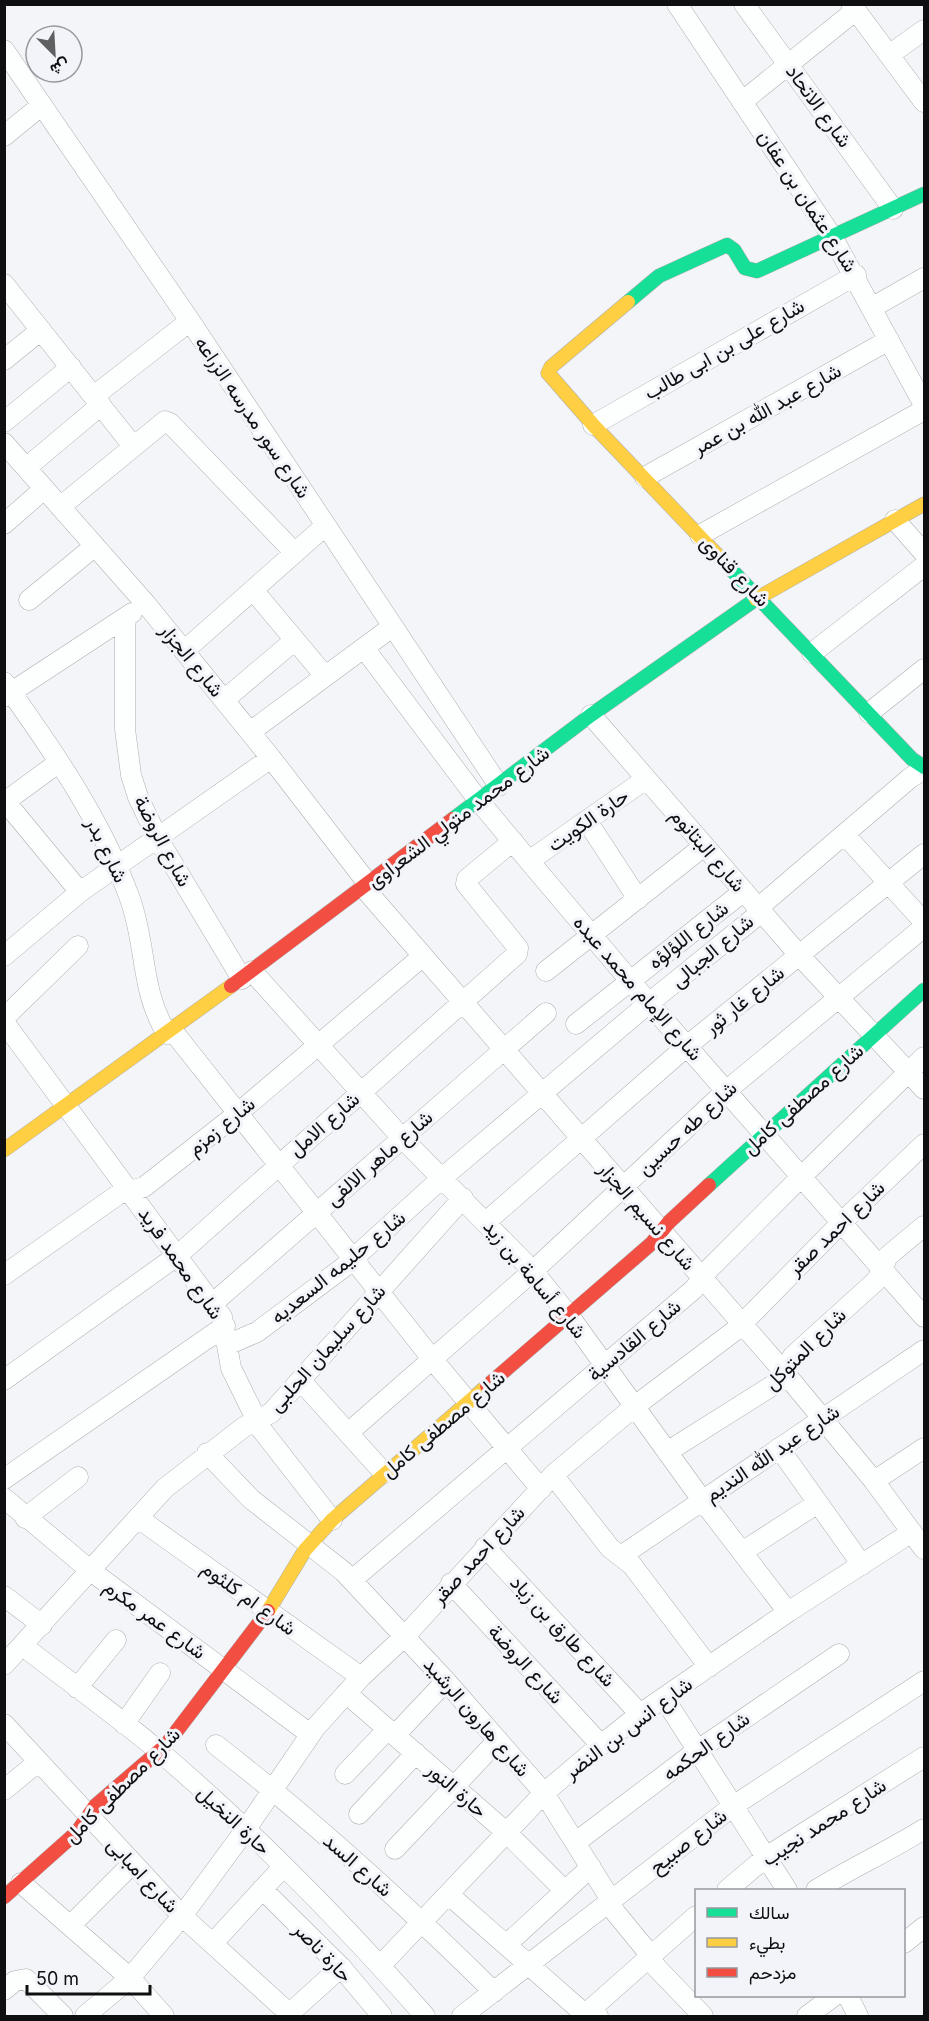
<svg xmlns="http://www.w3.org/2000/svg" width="929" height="2021" viewBox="0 0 929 2021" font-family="Inter,Vazirmatn,sans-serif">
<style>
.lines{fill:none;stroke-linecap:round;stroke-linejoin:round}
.street-casing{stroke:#aeaeb0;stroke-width:21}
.fast-casing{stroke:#aeaeb0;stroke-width:15}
.slow-casing{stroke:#aeaeb0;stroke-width:15}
.jam-casing{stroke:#aeaeb0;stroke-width:15}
.street{stroke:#fdfefe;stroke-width:20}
.fast{stroke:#16e098;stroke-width:14}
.slow{stroke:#ffcf43;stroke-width:14}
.jam{stroke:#f24e42;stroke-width:14}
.labels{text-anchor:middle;stroke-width:6;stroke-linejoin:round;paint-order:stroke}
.street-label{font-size:20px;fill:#0f0f11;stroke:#f2f4fa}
</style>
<rect width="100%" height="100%" fill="#f4f5f8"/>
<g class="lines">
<g class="street-casing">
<path id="street" d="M677,4L833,238L924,405
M744,4L893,209
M851,4L924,102
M4,50L190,321L499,786
M889,55L924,30
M743,101L856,10
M4,136L42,105
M4,284L133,446
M873,307L924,278
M4,360L41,330
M94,396L190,321
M4,422L71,367
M593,425L856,275
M4,443L146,604L271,758L369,885
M26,468L101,405
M645,477L889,340
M60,507L165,421L170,423L295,553
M895,520L924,553
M4,524L44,489
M700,535L924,410
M253,590L325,676
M29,600L95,546
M125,618V729L131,775L138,797L158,839L242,979
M364,648L479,801L529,861L649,1003L924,1317
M184,651L325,526
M812,653L924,566
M4,682C52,749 102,821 130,899C147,946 140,990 167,1034
M4,697L132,613
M224,700L295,640
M869,713L924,669
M591,715L799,955L924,1089
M250,732L392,627
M4,800L80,892
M6,801L58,763
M587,821L638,899
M845,835L924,922
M529,861L646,779
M364,888L784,1372L874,1481L924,1549
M4,956L80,892L271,758
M252,971L402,1138L533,1271L570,1317L702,1500L788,1612
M546,971L704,846
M4,1018L78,946
M4,1022L222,1317L231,1368L261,1429L332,1520
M576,1024L744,891
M172,1030L433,1360L541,1489
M487,1221L687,1046L924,854
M4,1275L119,1194L144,1187L237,1114L423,956
M212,1304L546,1013
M227,1345L257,1332L344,1267L442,1178L649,1003L754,918L765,902L910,778L924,769
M4,1380L178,1255L517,954L518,948L466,884L467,879L513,841
M301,1381L384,1473
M348,1433L533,1271L726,1091L924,927
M779,1448L862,1565
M667,1452L778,1382L793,1356L877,1280L888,1256L924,1226
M207,1453L251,1499L343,1571L446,1681L544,1793L606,1892L615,1912L647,1951L656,1967L703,2016
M553,1475L610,1548L632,1565L709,1667
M4,1479L225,1326
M874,1481L924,1448
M4,1498L91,1571L310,1734
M25,1518L78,1477
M138,1518L361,1677
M485,1547L640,1714
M742,1552L818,1503
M621,1556L924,1350
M352,1580L694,1289L710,1268L802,1176L924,1057
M451,1583L601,1745
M4,1596L42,1625
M23,1646C68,1681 116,1715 160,1752C255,1833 343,1923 425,2016
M4,1665L165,1488L244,1427L271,1413L463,1198
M77,1688L116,1640
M346,1693L506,1832L565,1891
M664,1698L787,1890
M4,1724L182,1916L292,2016
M124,1724L160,1673
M395,1735L446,1681
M216,1745C314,1821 406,1905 494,1992
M345,1774L388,1729
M4,1790L38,1762
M359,1814L416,1753
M576,1842L698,1750L839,1654
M395,1849L498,1740
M21,1883L130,1978L164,2016
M262,1889L341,1967L382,2016
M727,1890L766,1857L924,1757
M816,1890C851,1868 889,1851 924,1829
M448,1894L579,2009L598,2016
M70,1926L132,1864
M213,1943L283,1867
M904,1943L924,1927
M506,1945L591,1867
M380,1966L544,1793L601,1745L640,1714L788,1612L912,1532
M4,1990L15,1981L26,1979L63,2016
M848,1996L858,2016
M289,2014L341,1967
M85,2016L130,1978L182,1916L246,1829L315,1728L361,1677L405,1636L553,1475L635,1406L737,1329L842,1222L924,1144
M462,2016L733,1806L924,1681
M583,2016L696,1916
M807,2016L834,1996"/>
</g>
<g class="fast-casing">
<path id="fast" d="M628,302L659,276L727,245L734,250L745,268L757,271L924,194
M724,562L912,759L924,767
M453,819L591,715L756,599
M709,1185L924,990"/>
</g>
<g class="slow-casing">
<path id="slow" d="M628,302L551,367L548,373L595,427L724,562
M756,599L924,504
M4,1150L231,986
M268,1611L305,1550L332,1520L487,1386"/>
</g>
<g class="jam-casing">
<path id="jam" d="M231,986L453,819
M487,1386L652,1243L669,1222L709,1185
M4,1897L77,1832L95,1806L166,1745L268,1611"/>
</g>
<use href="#street" class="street"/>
<use href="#fast" class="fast"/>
<use href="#slow" class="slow"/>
<use href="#jam" class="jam"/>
</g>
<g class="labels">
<g class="street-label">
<text transform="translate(819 106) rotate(54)" y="7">شارع الاتحاد</text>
<text transform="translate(808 201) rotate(57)" y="7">شارع عثمان بن عفان</text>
<text transform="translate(724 349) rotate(-30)" y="7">شارع على بن ابى طالب</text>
<text transform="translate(767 409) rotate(-29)" y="7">شارع عبد الله بن عمر</text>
<text transform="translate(253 417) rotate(56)" y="7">شارع سور مدرسه الزراعه</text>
<text transform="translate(735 571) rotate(46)" y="7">شارع قناوى</text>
<text transform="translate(192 660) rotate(51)" y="7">شارع الجزار</text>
<text transform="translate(458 817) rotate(-37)" y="7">شارع محمد متولي الشعراوى</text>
<text transform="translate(588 820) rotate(-35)" y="7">حارة الكويت</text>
<text transform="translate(163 841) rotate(62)" y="7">شارع الروضة</text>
<text transform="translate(107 850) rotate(64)" y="7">شارع بدر</text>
<text transform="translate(708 850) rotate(49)" y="7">شارع البتانوم</text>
<text transform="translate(688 935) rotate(-38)" y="7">شارع اللؤلؤه</text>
<text transform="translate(712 951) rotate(-40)" y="7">شارع الجبالى</text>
<text transform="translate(638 988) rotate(49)" y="7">شارع الإمام محمد عبده</text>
<text transform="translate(744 1000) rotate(-39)" y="7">شارع غار ثور</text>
<text transform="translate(803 1099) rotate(-42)" y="7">شارع مصطفى كامل</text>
<text transform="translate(324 1124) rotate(-41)" y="7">شارع الامل</text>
<text transform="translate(221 1126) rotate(-39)" y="7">شارع زمزم</text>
<text transform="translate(687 1128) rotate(-43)" y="7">شارع طه حسين</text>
<text transform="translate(379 1158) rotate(-41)" y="7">شارع ماهر الالفى</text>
<text transform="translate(647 1216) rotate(49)" y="7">شارع نسيم الجزار</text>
<text transform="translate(836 1228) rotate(-44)" y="7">شارع احمد صقر</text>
<text transform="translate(181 1263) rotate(55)" y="7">شارع محمد فريد</text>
<text transform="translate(338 1267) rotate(-39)" y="7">شارع حليمه السعديه</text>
<text transform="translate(535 1279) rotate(50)" y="7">شارع أسامة بن زيد</text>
<text transform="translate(634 1340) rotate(-40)" y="7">شارع القادسية</text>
<text transform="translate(327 1348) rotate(-48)" y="7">شارع سليمان الحلبى</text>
<text transform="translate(805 1349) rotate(-45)" y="7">شارع المتوكل</text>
<text transform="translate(443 1424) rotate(-40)" y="7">شارع مصطفى كامل</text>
<text transform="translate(772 1453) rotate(-34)" y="7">شارع عبد الله النديم</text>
<text transform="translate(478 1555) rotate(-47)" y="7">شارع احمد صقر</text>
<text transform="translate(249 1598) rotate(36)" y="7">شارع ام كلثوم</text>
<text transform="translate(155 1619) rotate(36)" y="7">شارع عمر مكرم</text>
<text transform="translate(563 1631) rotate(47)" y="7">شارع طارق بن زياد</text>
<text transform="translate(526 1664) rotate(47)" y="7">شارع الروضة</text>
<text transform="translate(477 1717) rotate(49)" y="7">شارع هارون الرشيد</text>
<text transform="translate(628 1728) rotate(-37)" y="7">شارع انس بن النضر</text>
<text transform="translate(706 1746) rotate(-36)" y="7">شارع الحكمه</text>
<text transform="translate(122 1785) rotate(-45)" y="7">شارع مصطفى كامل</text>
<text transform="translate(457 1790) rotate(41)" y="7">حارة النور</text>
<text transform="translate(234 1820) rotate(43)" y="7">حارة النخيل</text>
<text transform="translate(824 1822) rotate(-33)" y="7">شارع محمد نجيب</text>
<text transform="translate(688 1841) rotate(-38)" y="7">شارع صبيح</text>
<text transform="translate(358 1865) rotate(41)" y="7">شارع السد</text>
<text transform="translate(143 1875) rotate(47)" y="7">شارع امبابى</text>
<text transform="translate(323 1952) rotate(46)" y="7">حارة ناصر</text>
</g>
</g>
<rect width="929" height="2021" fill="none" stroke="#0f0f11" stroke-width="12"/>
<rect x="695" y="1889" width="210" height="108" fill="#f2f4fa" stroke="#97989d" stroke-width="1.5"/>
<rect x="707" y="1908" width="30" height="9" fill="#16e098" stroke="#97989d" stroke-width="1.5"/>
<text x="749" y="1919" font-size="18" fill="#0f0f11">سالك</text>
<rect x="707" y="1938" width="30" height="9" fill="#ffcf43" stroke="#97989d" stroke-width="1.5"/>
<text x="749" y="1949" font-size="18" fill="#0f0f11">بطيء</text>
<rect x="707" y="1968" width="30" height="9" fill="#f24e42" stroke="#97989d" stroke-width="1.5"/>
<text x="749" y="1979" font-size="18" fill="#0f0f11">مزدحم</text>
<g transform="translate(54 54) rotate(156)"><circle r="28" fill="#f2f4fa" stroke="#97989d" stroke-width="1.5"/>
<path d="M0-4.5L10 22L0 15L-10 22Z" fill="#5f6062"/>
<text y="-9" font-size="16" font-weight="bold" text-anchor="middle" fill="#0f0f11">ش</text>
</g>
<path d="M27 1985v9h123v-9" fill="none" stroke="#0f0f11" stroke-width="3"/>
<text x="36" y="1985" font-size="18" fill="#0f0f11" stroke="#f2f4fa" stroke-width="4.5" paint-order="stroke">50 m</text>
</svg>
